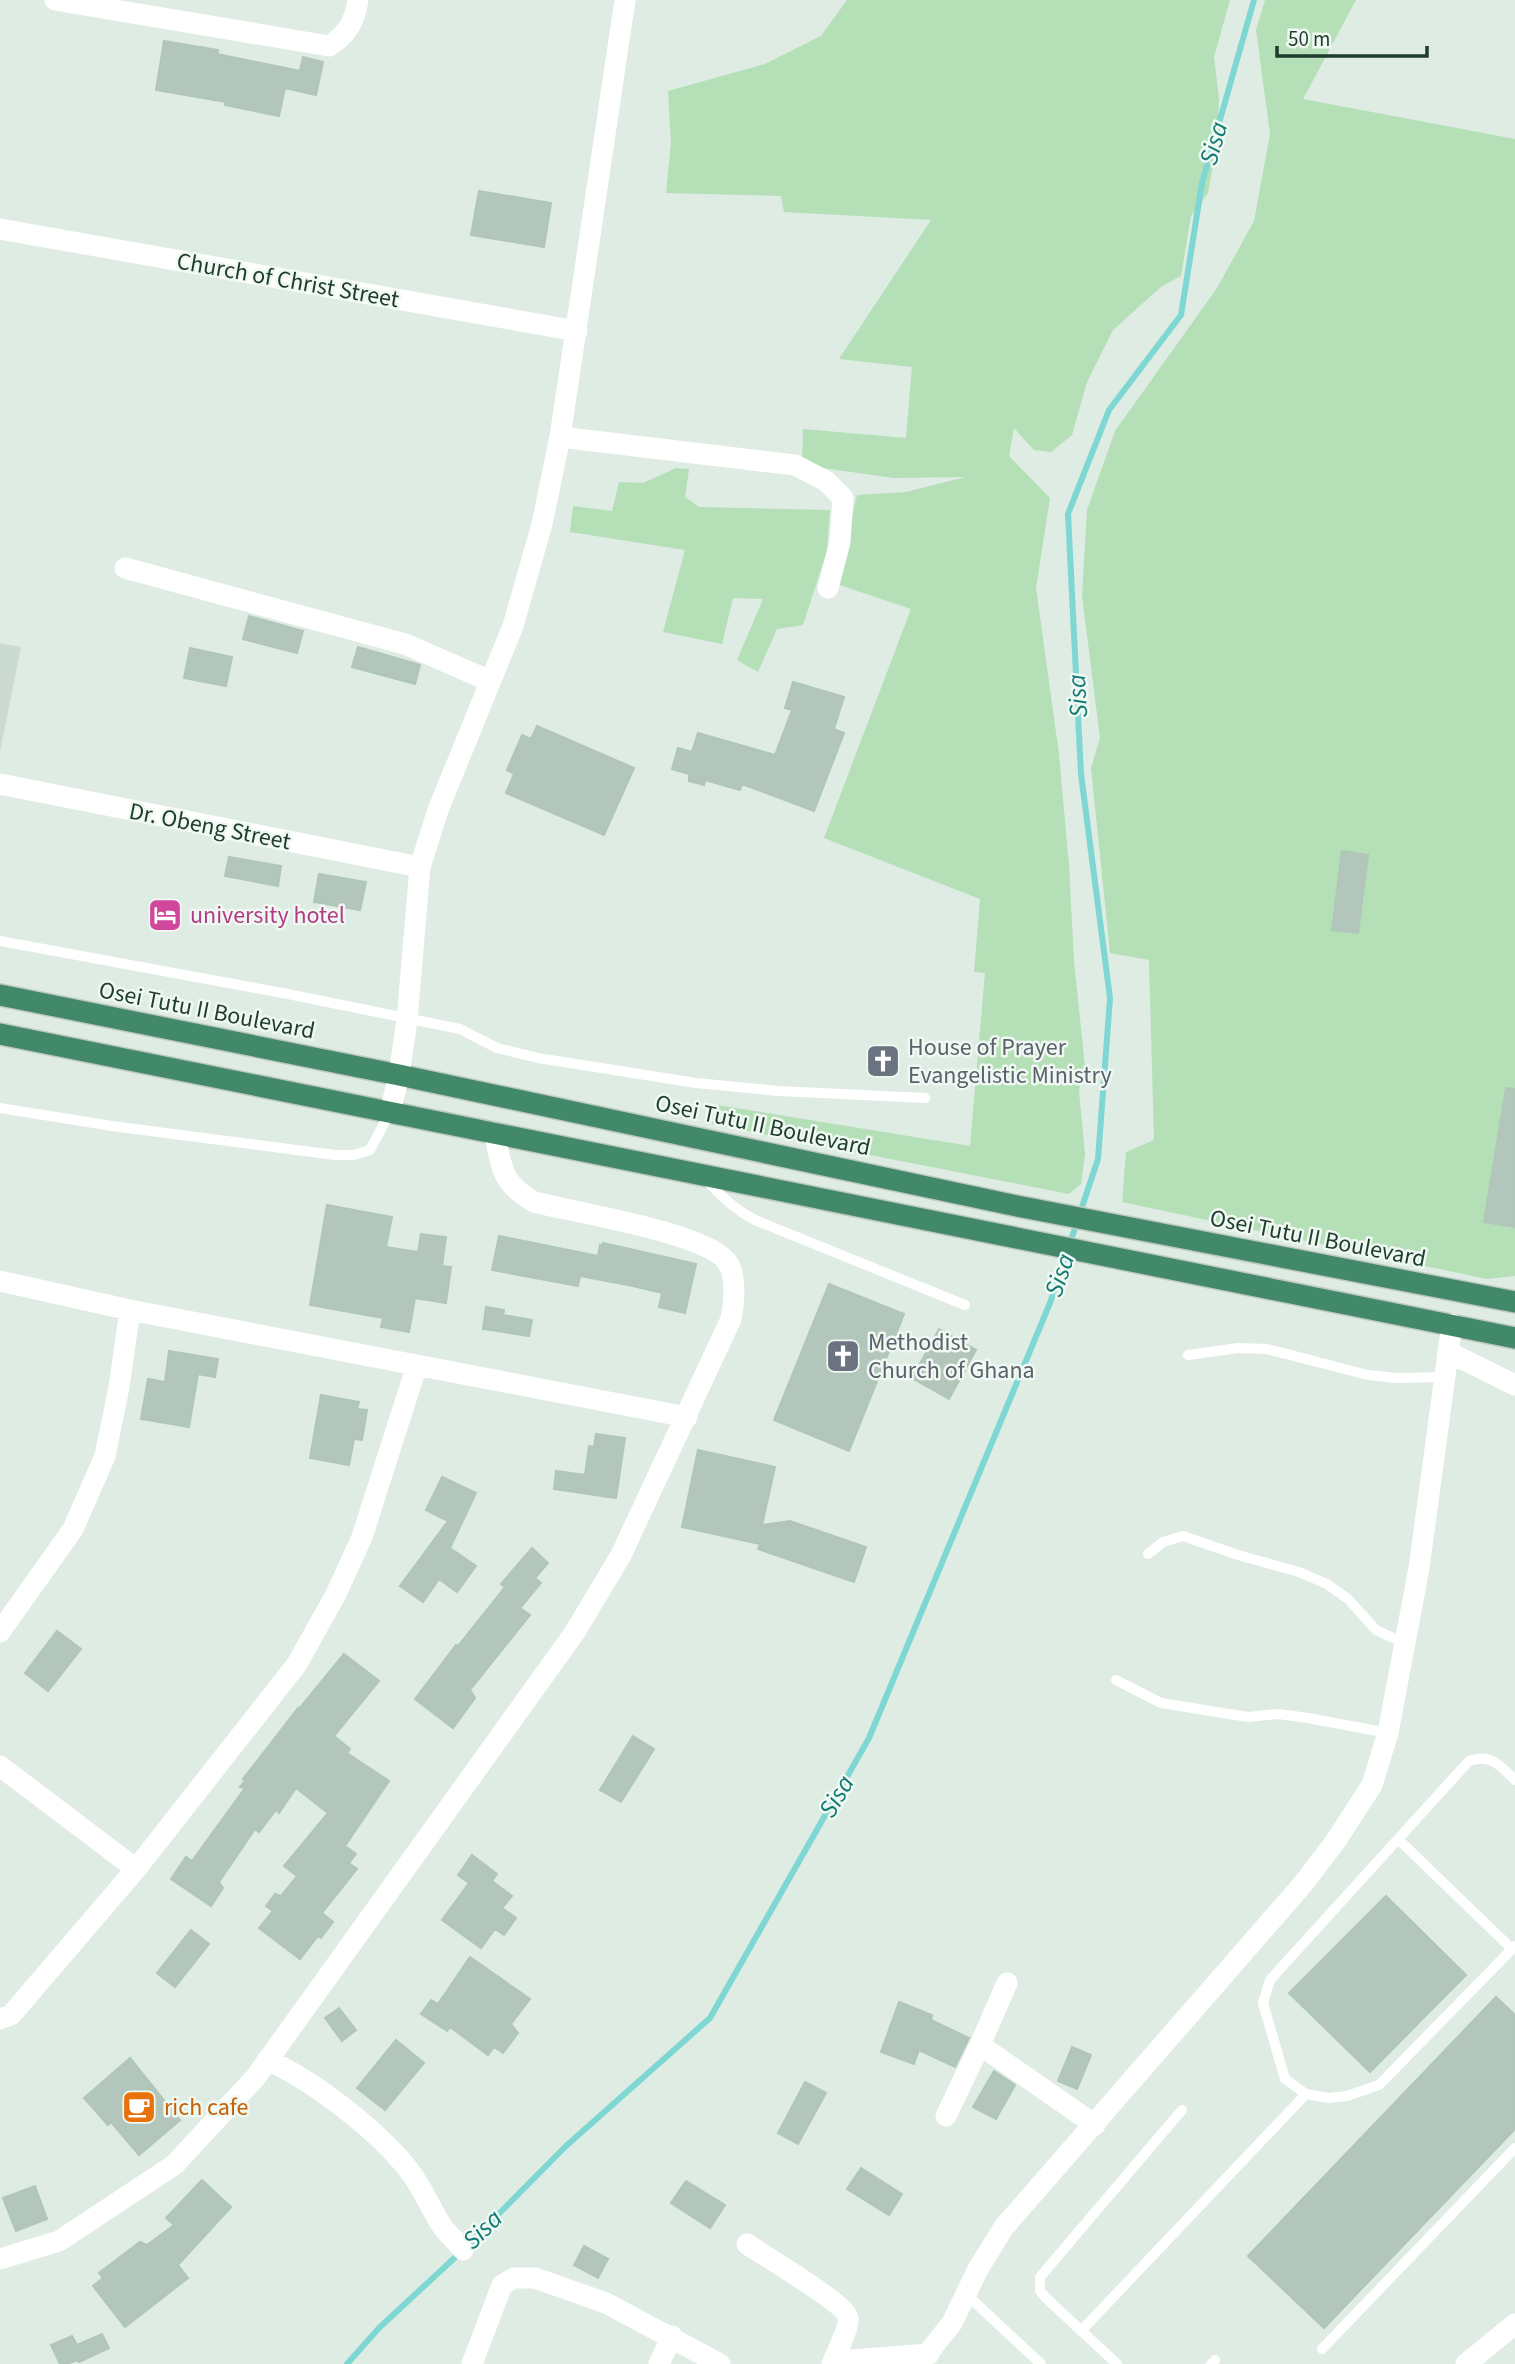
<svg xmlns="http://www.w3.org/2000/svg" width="1515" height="2364" viewBox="0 0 1515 2364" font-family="'Source Sans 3',sans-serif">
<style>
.built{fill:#ccdbd1}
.green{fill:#b4dfb7}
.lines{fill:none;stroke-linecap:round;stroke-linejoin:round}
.stream{stroke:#7fd7d3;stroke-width:6}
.building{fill:#b3c6bb;stroke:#b0c6b8;stroke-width:2}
.trunk-casing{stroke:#c0c9c4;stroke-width:24}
.service{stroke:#fff;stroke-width:10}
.minor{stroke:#fff;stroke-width:21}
.tertiary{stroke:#fff;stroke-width:21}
.trunk{stroke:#42896a;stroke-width:21}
.labels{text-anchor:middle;stroke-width:5;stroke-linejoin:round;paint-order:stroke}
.street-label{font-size:24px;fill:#1e3d2e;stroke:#eff8f1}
.hotel-label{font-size:24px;fill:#b23c85;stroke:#eff8f1;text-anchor:start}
.worship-label{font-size:24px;fill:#5b616d;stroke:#eff8f1;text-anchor:start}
.food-label{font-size:24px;fill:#c56008;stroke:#eff8f1;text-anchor:start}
.water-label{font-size:26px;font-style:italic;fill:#127a75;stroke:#eff8f1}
</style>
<rect width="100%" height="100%" fill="#deece3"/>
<path class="built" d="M0,643L21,647L0,751Z"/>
<path class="green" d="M847,0H1230L1214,57L1219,98L1217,143L1208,193L1191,216L1181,276L1162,286L1113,330L1087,382L1072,435L1051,452L1034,450L1014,428L1009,456L1050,498L1036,588L1059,754L1069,865L1074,962L1085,1066L1079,1091L1085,1154L1081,1184L1069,1194L712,1124L717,1105L970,1146L985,973L974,972L980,899L824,838L911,609L837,584L857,495L906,492L966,477L894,478L802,465L803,429L906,438L912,367L839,359L931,220L784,212L781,196L666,193L671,142L668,91L765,64L821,36Z
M1265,0H1356L1303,99L1515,139V1276L1487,1279L1122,1202L1126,1152L1154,1140L1149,960L1110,953L1091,768L1100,738L1082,596L1087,510L1115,431L1217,288L1254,221L1270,134L1256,30Z
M676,468L689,469L685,497L699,507L830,510L827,551L803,625L777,629L758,672L737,660L763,599L733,598L722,644L663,632L685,550L570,532L573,506L612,511L619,482L643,483Z"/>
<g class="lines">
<path class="stream" d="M347,2364L379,2328L463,2250L566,2146L710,2018L869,1738L1050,1303L1098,1159L1110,998L1081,774L1068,514L1109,410L1181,315L1202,183L1254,0"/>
</g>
<path class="building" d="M164,41L218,50L217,54L300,71L303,57L323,62L316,95L285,88L279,116L225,105L226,102L156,90Z
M479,191L551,203L544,247L471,235Z
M249,616L303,631L297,653L243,639Z
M358,647L420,665L415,684L352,667Z
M190,648L232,657L226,686L184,678Z
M793,682L844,697L834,729L844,733L814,811L742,784L740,790L705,780L704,785L689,781V774L672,769L678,748L692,752L698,733L775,755L792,710L785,708Z
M537,726L634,768L604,835L506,793L514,774L507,770L522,735L531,739Z
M1342,851L1368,855L1358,933L1332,930Z
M229,857L281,866L278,886L225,876Z
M319,874L366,882L360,910L314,902Z
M1506,1088L1515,1089V1227L1484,1222Z
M327,1205L392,1217L386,1247L418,1252L421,1234L446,1237L442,1266L451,1267L446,1303L415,1298L409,1332L381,1327L383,1318L310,1305Z
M499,1236L598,1256L600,1245L602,1246L603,1243L696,1264L685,1313L659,1307L662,1293L633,1286L580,1276L578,1286L492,1270Z
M829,1284L904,1314L849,1451L774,1420Z
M486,1307L504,1310L503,1315L532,1320L529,1336L483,1329Z
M939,1329L976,1350L949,1399L912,1378Z
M169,1351L218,1359L215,1377L198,1374L189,1427L141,1419L148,1379L165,1382Z
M321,1395L359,1402L357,1409L367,1410L362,1440L354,1439L349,1465L310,1458Z
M596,1434L625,1438L616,1498L554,1489L556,1471L585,1475L589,1446L594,1447Z
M698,1450L775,1467L762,1525L790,1521L866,1547L854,1582L758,1549L760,1544L682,1527Z
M442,1477L476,1493L450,1548L476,1566L457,1592L439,1579L423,1602L400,1586L448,1521L426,1510Z
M532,1548L548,1563L535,1578L541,1583L520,1608L530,1615L470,1690L475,1698L453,1728L415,1699L456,1645L458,1646L505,1587L501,1584Z
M57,1631L81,1649L48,1691L25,1673Z
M344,1654L379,1681L334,1736L350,1749L347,1753L389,1781L345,1846L356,1854L349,1863L357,1869L322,1913L333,1922L321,1938L318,1936L300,1959L259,1928L273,1911L266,1906L275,1894L281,1896L297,1876L284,1866L328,1813L296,1788L279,1813L276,1810L259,1832L255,1829L219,1882L223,1888L211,1906L171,1879L186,1857L192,1861L245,1788L240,1787L245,1780L243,1779L298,1708L299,1709Z
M633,1736L654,1749L621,1802L600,1790Z
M472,1855L497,1874L492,1881L512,1896L502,1908L516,1918L504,1935L495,1929L481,1948L442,1920L469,1883L458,1875Z
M1386,1896L1466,1975L1370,2072L1289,1993Z
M191,1930L209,1944L175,1987L157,1973Z
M470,1957L530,1999L511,2024L518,2033L503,2053L494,2047L488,2055L450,2027L447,2031L421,2014L431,2000L438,2004Z
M1496,1997L1515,2015V2129L1324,2328L1248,2256Z
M899,2002L932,2015L931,2020L969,2038L955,2067L919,2050L914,2064L881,2052Z
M339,2008L356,2030L342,2041L325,2018Z
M396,2040L424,2063L385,2110L357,2088Z
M1072,2047L1091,2055L1077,2089L1058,2081Z
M130,2058L180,2120L139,2155L111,2122L108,2125L84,2098Z
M994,2071L1015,2085L996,2119L973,2107Z
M805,2082L826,2093L798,2144L778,2133Z
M861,2168L902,2194L889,2215L847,2189Z
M202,2180L231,2207L178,2265L188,2278L125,2327L93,2286L103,2278L99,2273L140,2242L147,2245L174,2225L166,2218Z
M686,2181L725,2205L710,2228L671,2203Z
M35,2186L47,2219L16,2231L3,2198Z
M584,2246L608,2259L598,2278L574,2265Z
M102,2334L109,2348L79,2362L77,2360L67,2364H60L51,2345L72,2336L77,2345Z"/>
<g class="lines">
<g class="trunk-casing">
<path id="trunk" d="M0,995L399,1075L1017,1206L1515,1302
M0,1034L1515,1338"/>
</g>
<path class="service" d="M0,941L288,994L460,1029L497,1048L538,1058L696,1083L779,1091L925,1098
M0,1108L112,1126L335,1155H354L370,1150L390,1112
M704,1177C719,1195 734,1209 755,1220L965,1305
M1188,1355L1238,1348L1267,1349L1368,1375L1397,1378L1445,1377
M1148,1554L1163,1542L1183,1536L1238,1555L1299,1572L1327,1584L1348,1599L1376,1630L1406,1644
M1116,1680L1161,1703L1248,1717L1278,1714L1308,1718L1388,1733
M1515,1780C1501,1766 1490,1753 1469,1761L1270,1980L1263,2003L1285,2079L1306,2094L1329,2098L1347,2096L1379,2085L1515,1946
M1398,1839L1512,1949
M967,2295L1041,2364
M1081,2331L1306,2094
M1322,2349L1515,2148
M1117,2364L1046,2298L1040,2291V2277L1182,2110
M1211,2364L1215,2360"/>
<path class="minor" d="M55,0L329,46C347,35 355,21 358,0
M0,229L577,331
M560,437L795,465L826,481L843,498L840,542L828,588
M125,568L405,644L490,681
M0,784L420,867
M0,1281L130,1310L687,1417
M1448,1352L1515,1385
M0,1632L73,1529L105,1456L119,1387L130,1310
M0,1766L136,1869
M1007,1983L980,2045L1095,2125
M0,2019L11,2015L136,1869L297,1664L336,1594L362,1537L417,1365
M267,2060C313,2080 377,2130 408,2169C422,2186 430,2208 442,2226C447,2234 457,2241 463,2250
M946,2116L980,2045
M747,2244C763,2255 846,2304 848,2318C850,2326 836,2354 832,2364
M0,2259L59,2241L174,2165L255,2078L575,1632L621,1555L731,1319C734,1304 737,1275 727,1262C707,1233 573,1212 534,1202C500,1182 503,1169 494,1133
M472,2364L502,2285L514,2278H535L606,2303L720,2364
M659,2364L672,2336
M840,2364L851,2360L929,2354
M919,2364L952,2323L978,2269L1004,2227L1303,1884L1335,1842L1372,1785L1388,1733L1419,1568L1452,1324
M1466,2364L1515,2324"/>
<path class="tertiary" d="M390,1112L399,1075L407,1020L420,867L438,810L513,626L542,524L560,437L625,0"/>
<use href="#trunk" class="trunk"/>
</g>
<defs>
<g id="hotel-square" transform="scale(1.75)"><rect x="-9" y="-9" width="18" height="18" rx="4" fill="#d1479c" stroke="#eff8f1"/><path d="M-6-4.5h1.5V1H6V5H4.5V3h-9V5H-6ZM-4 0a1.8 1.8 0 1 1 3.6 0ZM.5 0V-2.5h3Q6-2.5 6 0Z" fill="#fff"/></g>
<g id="church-square" transform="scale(1.75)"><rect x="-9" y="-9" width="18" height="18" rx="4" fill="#6b7280" stroke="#eff8f1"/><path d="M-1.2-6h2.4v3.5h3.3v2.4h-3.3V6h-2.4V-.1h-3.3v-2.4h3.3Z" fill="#fff"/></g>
<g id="cafe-square" transform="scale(1.75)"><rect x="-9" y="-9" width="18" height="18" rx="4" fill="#e8710a" stroke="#eff8f1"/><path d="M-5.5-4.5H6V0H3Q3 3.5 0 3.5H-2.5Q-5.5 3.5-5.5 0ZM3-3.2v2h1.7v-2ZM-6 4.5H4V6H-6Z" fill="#fff"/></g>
</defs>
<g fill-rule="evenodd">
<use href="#hotel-square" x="165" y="915"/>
<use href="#church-square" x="883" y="1061"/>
<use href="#church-square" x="843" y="1356"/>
<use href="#cafe-square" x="139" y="2107"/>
</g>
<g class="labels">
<g class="street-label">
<text transform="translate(288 280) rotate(10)" y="8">Church of Christ Street</text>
<text transform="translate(210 826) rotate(11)" y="8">Dr. Obeng Street</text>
<text transform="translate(207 1010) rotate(11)" y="8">Osei Tutu II Boulevard</text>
<text transform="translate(763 1125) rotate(12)" y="8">Osei Tutu II Boulevard</text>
<text transform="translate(1318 1238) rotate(11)" y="8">Osei Tutu II Boulevard</text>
</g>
<g class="hotel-label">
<text x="190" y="923">university hotel</text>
</g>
<g class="worship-label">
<text x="908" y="1055">House of Prayer<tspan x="908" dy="28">Evangelistic Ministry</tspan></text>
<text x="868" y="1350">Methodist<tspan x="868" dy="28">Church of Ghana</tspan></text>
</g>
<g class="food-label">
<text x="164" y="2115">rich cafe</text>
</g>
<g class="water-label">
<text transform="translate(1213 143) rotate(-74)" y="9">Sisa</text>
<text transform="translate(1077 696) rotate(-93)" y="9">Sisa</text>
<text transform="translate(1059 1275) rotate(-71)" y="9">Sisa</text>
<text transform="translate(836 1796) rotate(-60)" y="9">Sisa</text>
<text transform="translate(482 2229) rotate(-45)" y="9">Sisa</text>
</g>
</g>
<path d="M1277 46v10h150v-10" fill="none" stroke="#1e3d2e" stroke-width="3.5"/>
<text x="1288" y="46" font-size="21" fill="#1e3d2e" stroke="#eff8f1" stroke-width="5" paint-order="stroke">50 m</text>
</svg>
